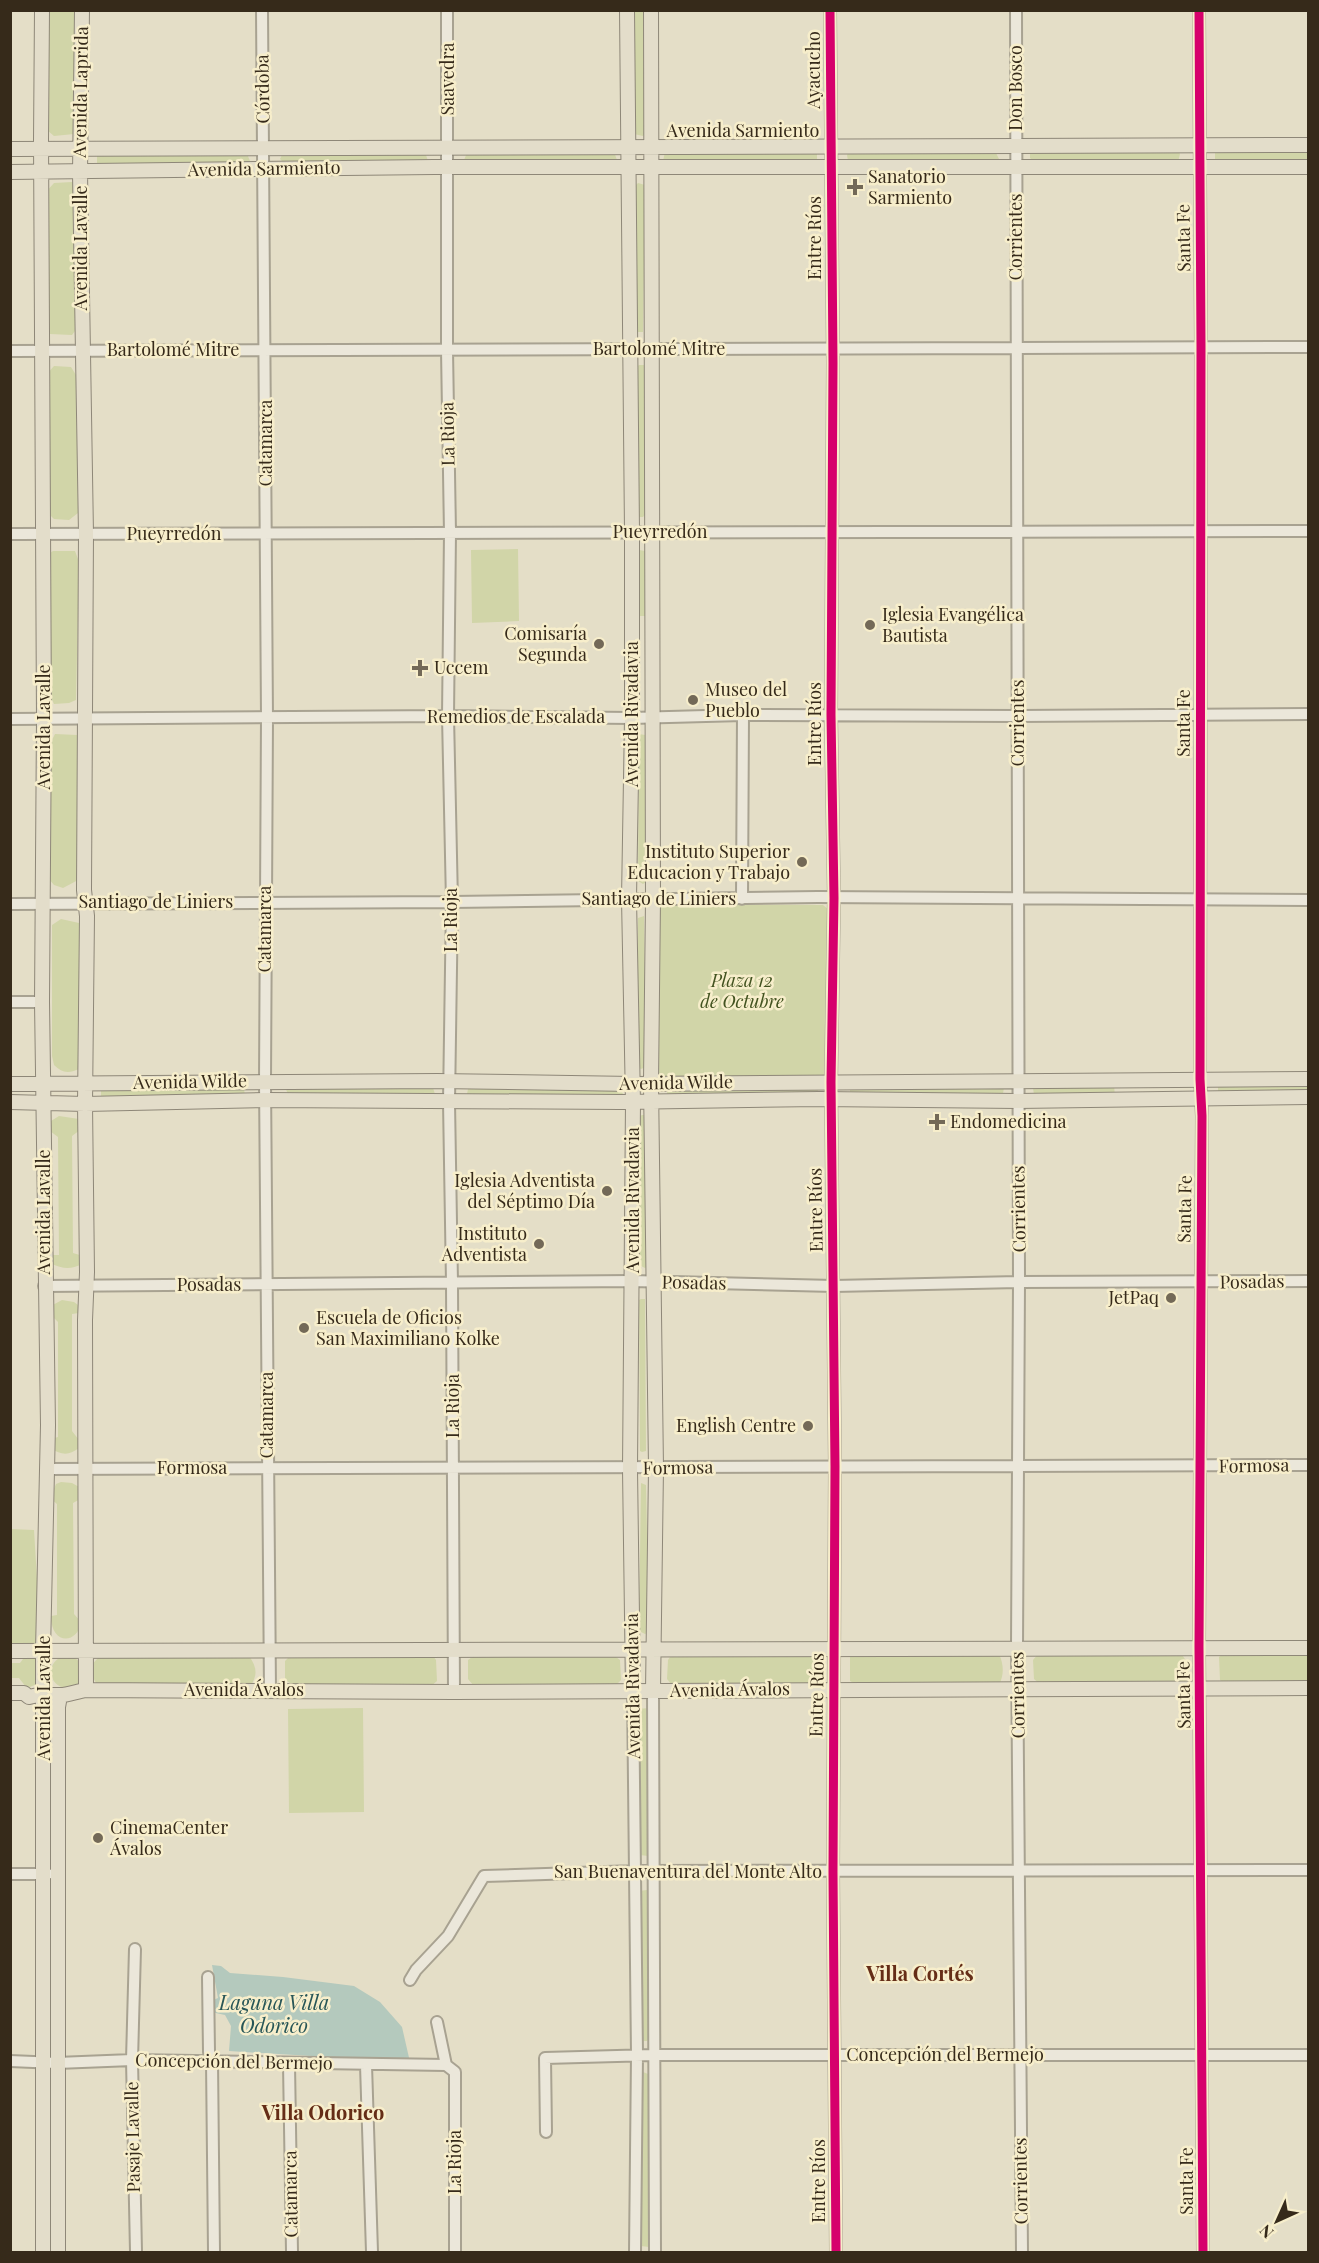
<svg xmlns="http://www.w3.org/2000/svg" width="1319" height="2263" viewBox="0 0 1319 2263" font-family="'Playfair Display',serif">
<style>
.green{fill:#d1d5a8}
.water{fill:#b4c9bd}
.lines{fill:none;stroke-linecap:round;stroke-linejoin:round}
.minor-casing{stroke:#a8a291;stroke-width:14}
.major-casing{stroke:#8e8778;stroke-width:16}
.minor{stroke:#ebe7da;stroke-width:10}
.major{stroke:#e3ddca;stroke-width:14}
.cycleway-casing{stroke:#f7eecb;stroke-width:13}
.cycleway{stroke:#d6006c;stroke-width:9}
.poi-dot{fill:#736957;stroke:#f7eecb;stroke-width:2}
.labels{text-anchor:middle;stroke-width:5;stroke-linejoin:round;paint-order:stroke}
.street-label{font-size:18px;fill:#362a1a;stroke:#f7eecb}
.poi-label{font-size:18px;fill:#362a1a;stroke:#f7eecb;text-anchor:start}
.park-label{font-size:18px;font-style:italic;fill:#435320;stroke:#f7eecb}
.neighbourhood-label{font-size:20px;font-weight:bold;fill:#652d17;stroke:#f7eecb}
.water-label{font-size:20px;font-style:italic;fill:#285657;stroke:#f7eecb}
</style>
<rect width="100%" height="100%" fill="#e4dec7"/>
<path class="green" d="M45,11H78L74,134L54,136L47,130Z
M632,11H643L645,134L643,136L634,134Z
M1034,150L1178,151L1180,154L1178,162H1034L1030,158V154Z
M1217,150H1308V160L1218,161L1215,159V153Z
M995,151L999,159L996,162L848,161L847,155L849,152Z
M425,152L428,161L285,164L280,159L283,153Z
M614,152L617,160L614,162L466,163L464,160L467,153Z
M665,152H817V163L663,161Z
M100,154H247L250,161L247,163L101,164L97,163V156Z
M72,182L76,185L78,327L72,335L50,334L45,325L46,192L54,183Z
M638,183L645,185L643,332H637L635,330V186Z
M639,365H644L646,368L645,515L643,517H638L636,368Z
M54,366L71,367L76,375L78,513L69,520L54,519L48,513L47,374Z
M518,549L519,621L472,623L471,550Z
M639,550L645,551V616H637Z
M53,551H75L79,562L76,700L69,703L54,704L49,693L48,554Z
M55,734L77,735L81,740L80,879L63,888L54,885L48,878L51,742Z
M639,734L645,735L646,882L643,884L638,881Z
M660,904L823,905L829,910L826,1073L821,1078L661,1077L657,1072L656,910Z
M644,916L646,1067L641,1069L638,1067V918Z
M61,919L79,923L83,932L79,1069C68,1074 62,1073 54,1065L52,1056V925Z
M1308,1083V1094L1218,1093V1086Z
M1036,1084H1114L1115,1098L1034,1095L1033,1088Z
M289,1087L433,1088L435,1094L433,1096L288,1095L286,1089Z
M1004,1087L1003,1094H850V1089Z
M101,1088L244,1089L245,1095L101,1097Z
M468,1089H621L624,1097L467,1094Z
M666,1089H818V1094L668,1096Z
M642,1115H645L648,1266L645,1268L639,1265L638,1117Z
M59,1116L79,1119L80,1130L72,1136L73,1253L83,1256L82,1264C70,1270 63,1269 50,1263L51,1255H59L58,1137L50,1131L51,1121Z
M641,1299H645L646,1451L642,1452L640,1451L639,1300Z
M62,1300L74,1302L78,1305L79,1313L72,1314V1431L79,1440V1448C68,1456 62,1455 50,1448L51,1439L58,1437V1322L50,1314L51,1306Z
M61,1482L72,1483L81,1488L82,1498L73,1503L74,1614L81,1622C78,1644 51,1646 51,1616L57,1615V1504L50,1498L56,1484Z
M641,1483L646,1485L649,1632L645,1634L639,1631Z
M10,1529L34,1530L41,1644L34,1648H11Z
M1226,1651L1308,1652V1684L1226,1685L1220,1680L1219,1657Z
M1180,1652L1187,1662V1679L1182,1685H1041L1034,1679L1033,1660L1039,1653Z
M811,1653L819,1658L820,1678L815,1684L672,1685L667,1679L668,1660L672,1654Z
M856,1653L999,1654C1004,1665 1004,1675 999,1685L856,1684L850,1681V1657Z
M36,1654L41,1661L37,1684L30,1687H26L19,1678H11L10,1663H20L26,1655Z
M612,1654L620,1660L621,1680L615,1686H474L468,1679V1660L475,1655Z
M291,1655L433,1656L436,1660L437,1681L430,1687L293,1685L285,1680V1661Z
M102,1656H249C257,1667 258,1675 250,1687L98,1685C89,1675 89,1662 102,1656Z
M51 1672a16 16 0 1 1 32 0a16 16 0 1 1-32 0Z
M363,1708L364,1812L289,1813L288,1709Z
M649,1708L648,1856L640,1855L638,1709Z
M647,1890L649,2038L647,2041H643L641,2038L639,1891Z
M643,2072L648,2074L649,2247L641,2246L642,2073Z"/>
<path class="water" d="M212,1965L221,1966L230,1973L283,1977L354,1986L380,2002L402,2027L410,2062L229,2051L231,2026L225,2015L211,2012V2001L218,1998Z"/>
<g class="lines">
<g class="minor-casing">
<path id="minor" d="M262,10L267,718L265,1082L270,1690
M447,10V350L450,533L448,716L452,902L449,1102L452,1283L454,1692
M830,10L833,363L831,715L834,898L831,1082L835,1466L833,1872L836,2252
M1016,10L1019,1282L1017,1648L1022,2252
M1199,10L1201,346L1200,1079L1202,1116L1199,1647L1203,2252
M10,351L1308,347
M10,534L1308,531
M10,719L448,716L632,718L743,715L1018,716L1308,714
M742,899L743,715
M10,904L452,902L818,897L1308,900
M10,1002H42
M44,1286L632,1281L834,1286L1019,1282L1308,1281
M47,1469L1308,1465
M633,1691L637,2055L635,2252
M653,1691L655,2252
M10,1874H48
M135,1949L132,2060L136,2252
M208,1977L209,2052L212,2061L214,2252
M410,1980L416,1970L448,1936L484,1876L636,1871L1308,1870
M437,2022L446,2065
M10,2061L57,2063L132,2060L446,2065L455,2072V2252
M289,2064L292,2252
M366,2065L372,2252
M546,2132L545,2058L653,2055H1308"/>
</g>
<g class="major-casing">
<path id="major" d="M42,10L41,140L44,718L42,1002L48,1425L43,1651V2252
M82,10L80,173L86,534L84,890L87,916L85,1104L87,1272L85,1320L86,1690
M627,10L632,532V718L629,899L633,1102L630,1469L633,1691
M651,10L653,899L651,1083L656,1468L653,1691
M10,149L1308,145
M10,172L434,167H1308
M10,1084L437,1081L633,1084L1308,1079
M10,1102L85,1104L265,1100L620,1102L819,1099L1018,1101L1308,1097
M10,1651L1308,1648
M10,1693H24L29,1697C43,1693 45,1695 58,1695C66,1696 77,1691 86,1690L454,1692L1308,1688
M58,2252V1707L60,1696"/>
</g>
<use href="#minor" class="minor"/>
<use href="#major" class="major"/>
<g class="cycleway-casing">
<path id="cycleway" d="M830,10L833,363L831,715L834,898L831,1082L835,1466L833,1872L836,2252
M1199,10L1201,346L1200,1079L1202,1116L1199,1647L1203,2252"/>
</g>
<use href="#cycleway" class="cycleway"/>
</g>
<g class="poi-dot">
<path d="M852 178h6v6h6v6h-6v6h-6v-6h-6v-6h6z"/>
<circle cx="870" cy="625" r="6"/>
<circle cx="599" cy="644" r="6"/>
<path d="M417 659h6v6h6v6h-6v6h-6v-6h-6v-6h6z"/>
<circle cx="693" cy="700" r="6"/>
<circle cx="802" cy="862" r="6"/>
<path d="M934 1113h6v6h6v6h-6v6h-6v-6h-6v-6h6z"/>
<circle cx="607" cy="1191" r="6"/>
<circle cx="539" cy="1244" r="6"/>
<circle cx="1171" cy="1298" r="6"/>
<circle cx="304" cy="1328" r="6"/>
<circle cx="808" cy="1426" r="6"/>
<circle cx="98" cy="1838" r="6"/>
</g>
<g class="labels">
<g class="street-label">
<text transform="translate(814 70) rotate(-90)" y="6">Ayacucho</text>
<text transform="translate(448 79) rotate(-90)" y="6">Saavedra</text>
<text transform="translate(1016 88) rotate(-90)" y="6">Don Bosco</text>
<text transform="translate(263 89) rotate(-91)" y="6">Córdoba</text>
<text transform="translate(81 92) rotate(-89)" y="6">Avenida Laprida</text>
<text x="743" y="137">Avenida Sarmiento</text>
<text transform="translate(264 169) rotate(-1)" y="6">Avenida Sarmiento</text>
<text transform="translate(1016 237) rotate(-90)" y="6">Corrientes</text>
<text transform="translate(815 238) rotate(-90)" y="6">Entre Ríos</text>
<text transform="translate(1184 238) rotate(-91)" y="6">Santa Fe</text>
<text transform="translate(81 248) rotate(-90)" y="6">Avenida Lavalle</text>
<text x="659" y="355">Bartolomé Mitre</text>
<text x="173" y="356">Bartolomé Mitre</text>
<text transform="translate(448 434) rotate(-91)" y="6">La Rioja</text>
<text transform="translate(266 443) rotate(-90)" y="6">Catamarca</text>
<text x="660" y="538">Pueyrredón</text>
<text x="174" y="540">Pueyrredón</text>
<text transform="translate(632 714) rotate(-90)" y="6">Avenida Rivadavia</text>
<text x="516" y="723">Remedios de Escalada</text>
<text transform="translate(1018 723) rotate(-90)" y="6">Corrientes</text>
<text transform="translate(1184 723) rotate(-90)" y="6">Santa Fe</text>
<text transform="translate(815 724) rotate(-90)" y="6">Entre Ríos</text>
<text transform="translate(44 727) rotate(-90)" y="6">Avenida Lavalle</text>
<text x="659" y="905">Santiago de Liniers</text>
<text x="156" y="908">Santiago de Liniers</text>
<text transform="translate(451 920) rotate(-90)" y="6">La Rioja</text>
<text transform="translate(265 929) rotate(-90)" y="6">Catamarca</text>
<text transform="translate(190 1082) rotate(-1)" y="6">Avenida Wilde</text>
<text transform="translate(676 1083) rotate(-1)" y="6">Avenida Wilde</text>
<text transform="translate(633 1200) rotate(-90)" y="6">Avenida Rivadavia</text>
<text transform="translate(1019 1209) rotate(-91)" y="6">Corrientes</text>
<text transform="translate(1185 1209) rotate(-89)" y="6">Santa Fe</text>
<text transform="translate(816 1210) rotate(-91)" y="6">Entre Ríos</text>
<text transform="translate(44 1212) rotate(-90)" y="6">Avenida Lavalle</text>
<text transform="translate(1252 1282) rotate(-1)" y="6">Posadas</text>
<text transform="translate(694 1283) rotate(1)" y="6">Posadas</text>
<text x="209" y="1291">Posadas</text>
<text transform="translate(453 1406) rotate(-90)" y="6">La Rioja</text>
<text transform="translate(267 1415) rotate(-90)" y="6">Catamarca</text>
<text transform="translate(1254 1466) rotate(-1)" y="6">Formosa</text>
<text x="192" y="1474">Formosa</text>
<text transform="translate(678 1468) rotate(-1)" y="6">Formosa</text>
<text transform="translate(633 1686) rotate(-91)" y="6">Avenida Rivadavia</text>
<text x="244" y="1696">Avenida Ávalos</text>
<text transform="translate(730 1690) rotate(-1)" y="6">Avenida Ávalos</text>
<text transform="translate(817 1695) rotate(-89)" y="6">Entre Ríos</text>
<text transform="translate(1018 1695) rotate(-91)" y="6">Corrientes</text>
<text transform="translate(1184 1695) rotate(-91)" y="6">Santa Fe</text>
<text transform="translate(44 1698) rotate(-90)" y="6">Avenida Lavalle</text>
<text x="688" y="1878">San Buenaventura del Monte Alto</text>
<text x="945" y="2061">Concepción del Bermejo</text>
<text transform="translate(234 2062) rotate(1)" y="6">Concepción del Bermejo</text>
<text transform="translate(133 2137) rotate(-91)" y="6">Pasaje Lavalle</text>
<text transform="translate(455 2162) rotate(-90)" y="6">La Rioja</text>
<text transform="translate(819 2181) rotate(-90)" y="6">Entre Ríos</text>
<text transform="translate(1021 2181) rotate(-91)" y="6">Corrientes</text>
<text transform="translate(1187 2181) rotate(-90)" y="6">Santa Fe</text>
<text transform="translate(291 2194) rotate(-91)" y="6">Catamarca</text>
</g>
<g class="poi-label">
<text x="868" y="183">Sanatorio<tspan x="868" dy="21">Sarmiento</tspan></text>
<text x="882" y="621">Iglesia Evangélica<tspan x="882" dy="21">Bautista</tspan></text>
<text x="587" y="640" text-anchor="end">Comisaría<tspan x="587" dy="21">Segunda</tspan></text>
<text x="434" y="674">Uccem</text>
<text x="705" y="696">Museo del<tspan x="705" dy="21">Pueblo</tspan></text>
<text x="790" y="858" text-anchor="end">Instituto Superior<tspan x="790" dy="21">Educacion y Trabajo</tspan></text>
<text x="950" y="1128">Endomedicina</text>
<text x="595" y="1187" text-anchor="end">Iglesia Adventista<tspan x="595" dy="21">del Séptimo Día</tspan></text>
<text x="527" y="1240" text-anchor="end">Instituto<tspan x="527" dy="21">Adventista</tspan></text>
<text x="1159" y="1304" text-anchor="end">JetPaq</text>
<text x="316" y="1324">Escuela de Oficios<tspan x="316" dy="21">San Maximiliano Kolke</tspan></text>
<text x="796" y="1432" text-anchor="end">English Centre</text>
<text x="110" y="1834">CinemaCenter<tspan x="110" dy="21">Ávalos</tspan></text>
</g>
<g class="park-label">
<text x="742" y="987">Plaza 12<tspan x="742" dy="21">de Octubre</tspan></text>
</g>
<g class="neighbourhood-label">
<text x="920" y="1981">Villa Cortés</text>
<text x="323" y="2120">Villa Odorico</text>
</g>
<g class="water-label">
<text x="274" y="2010">Laguna Villa<tspan x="274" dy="23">Odorico</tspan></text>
</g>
</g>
<rect width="1319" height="2263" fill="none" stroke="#362a1a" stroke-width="24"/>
<g transform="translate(1277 2221) rotate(225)" stroke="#f7eecb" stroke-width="4.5" paint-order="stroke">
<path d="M0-4.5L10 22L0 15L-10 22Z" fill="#362a1a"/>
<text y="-9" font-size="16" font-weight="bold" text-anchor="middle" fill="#362a1a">N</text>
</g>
</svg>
